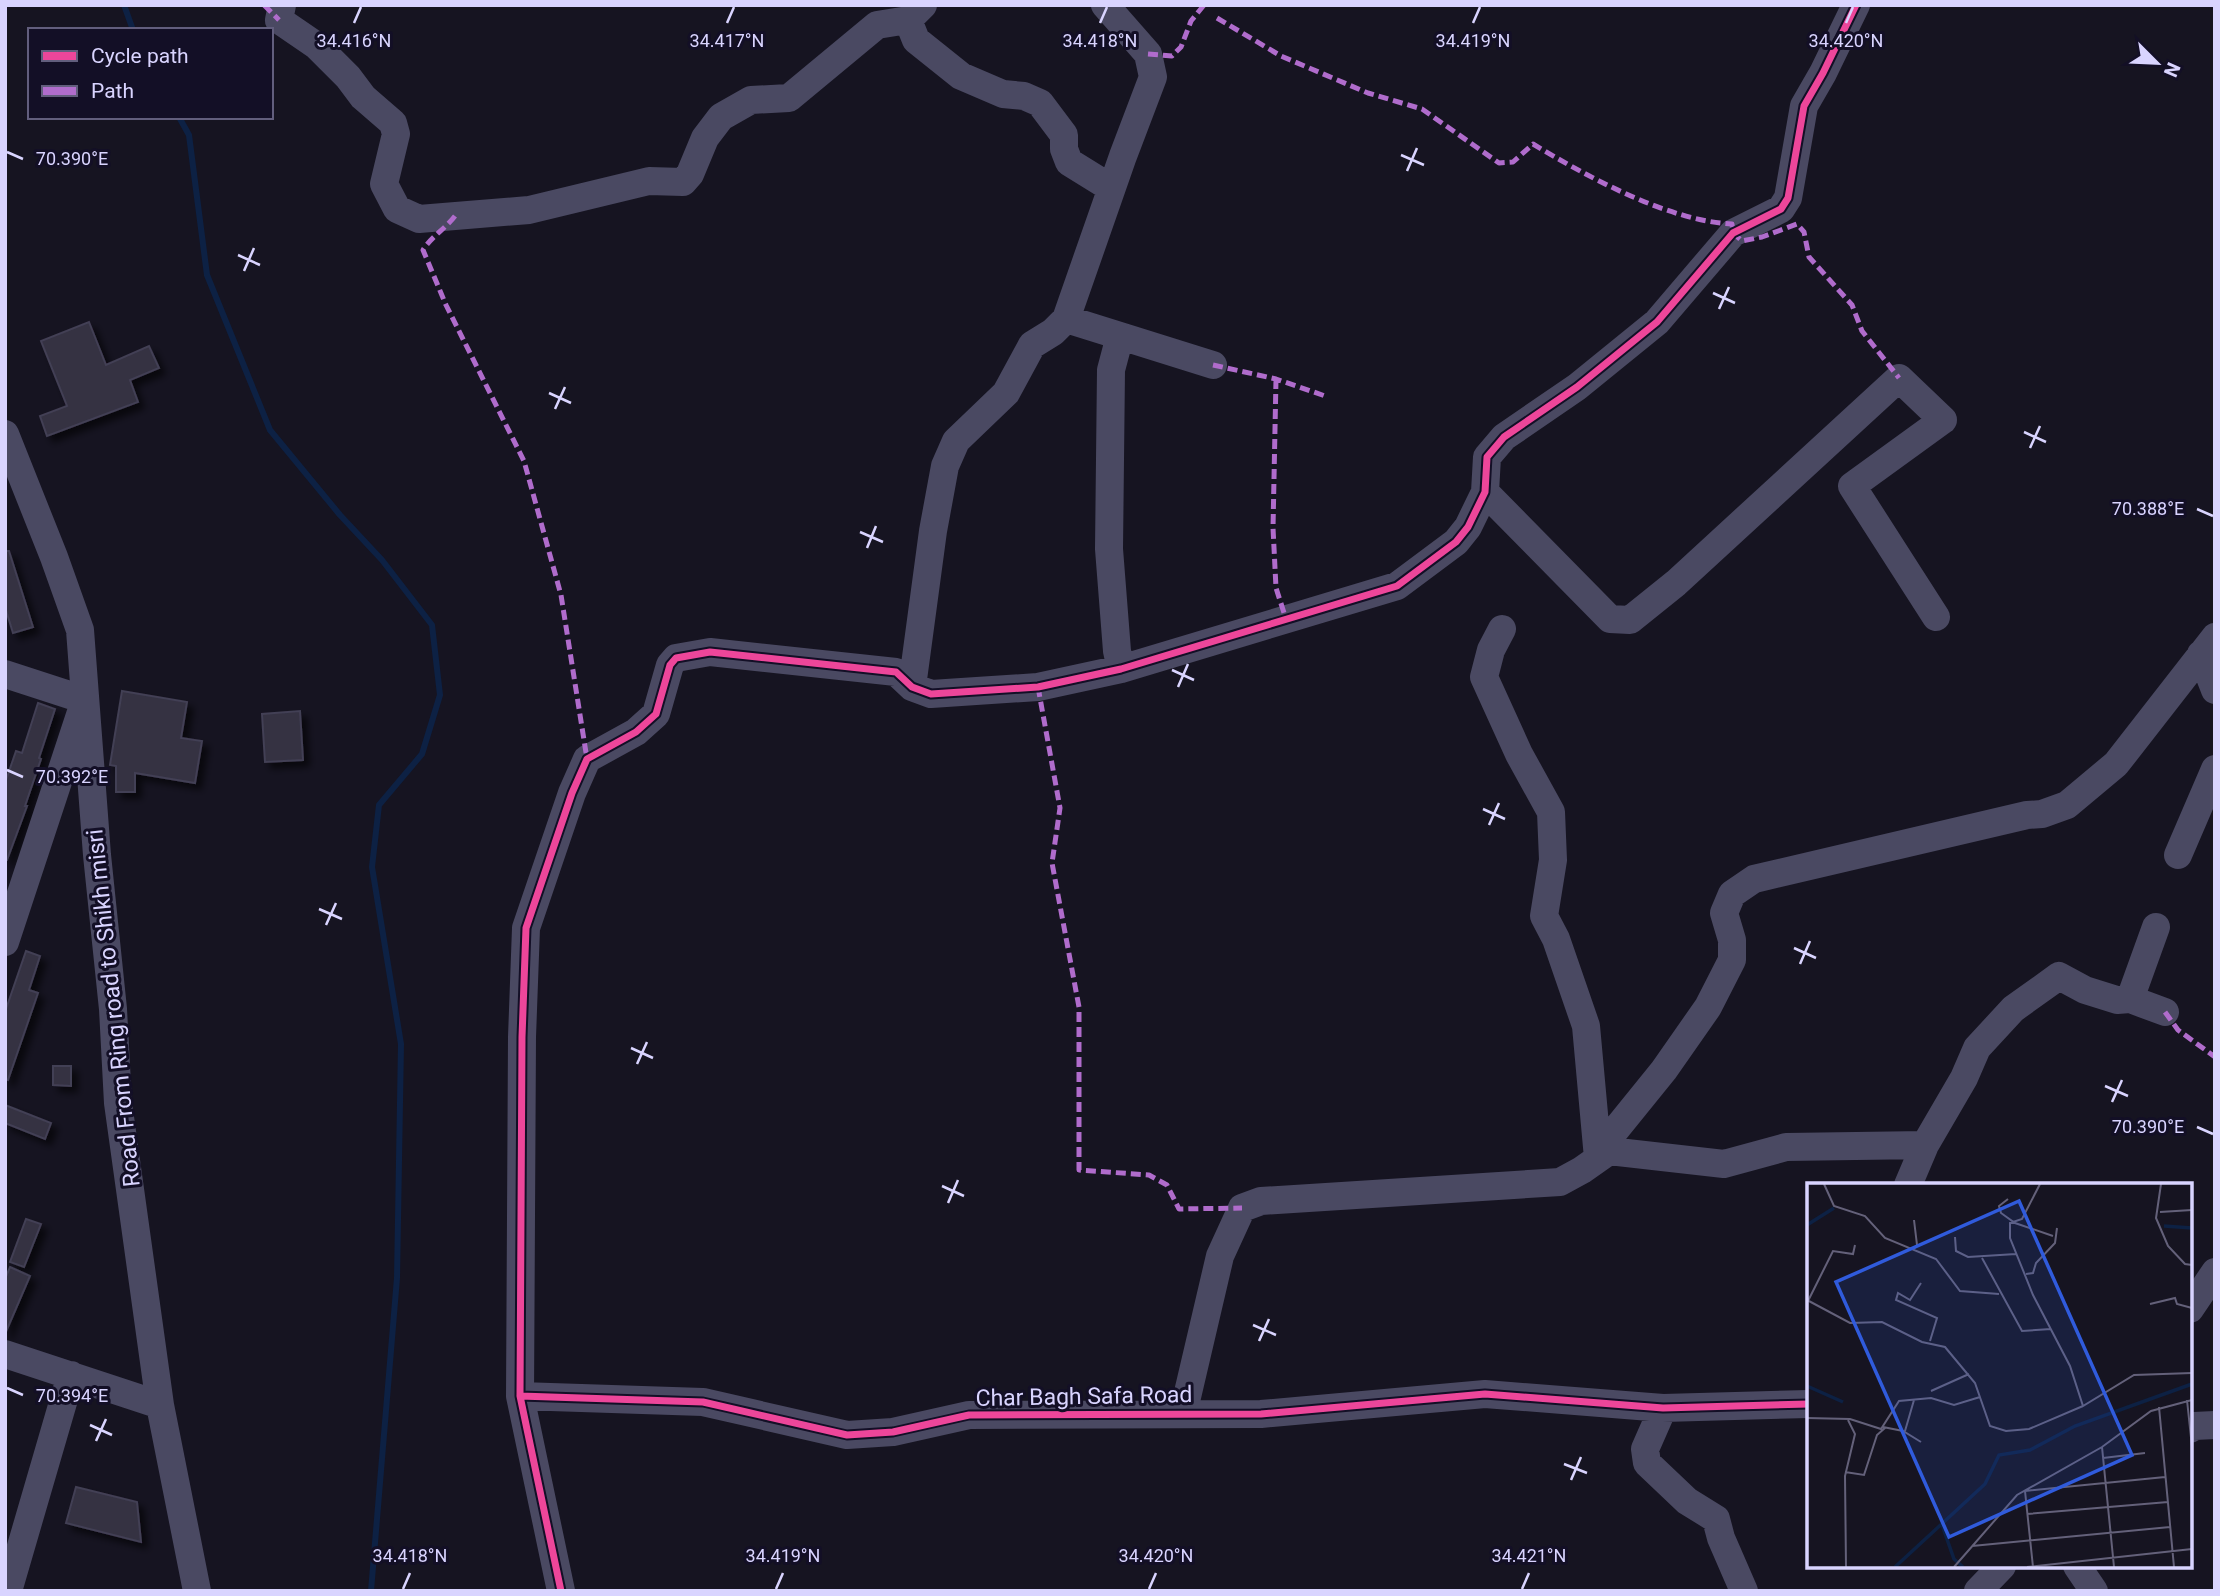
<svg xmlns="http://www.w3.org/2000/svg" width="2220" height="1596" viewBox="0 0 2220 1596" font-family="Roboto,sans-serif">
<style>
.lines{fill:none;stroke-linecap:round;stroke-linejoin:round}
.stream{stroke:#0d2144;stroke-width:6}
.building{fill:#343243;stroke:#433f54;stroke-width:2;filter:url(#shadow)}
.minor{stroke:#4a4962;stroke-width:28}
.quiet{stroke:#b06ccc;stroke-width:5;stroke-dasharray:10 5;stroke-linecap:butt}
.cycleway-casing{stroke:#130f26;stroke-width:11}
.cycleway{stroke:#ed469a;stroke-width:7}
.ticks{fill:none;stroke:#d9d4ff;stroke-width:2.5}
.labels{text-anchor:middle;stroke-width:6;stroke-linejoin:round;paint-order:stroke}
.street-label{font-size:23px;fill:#d9d4ff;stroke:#130f26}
.inset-river{fill:none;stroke:#0d2144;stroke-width:3.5}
.inset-road{fill:none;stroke:#64617a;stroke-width:2}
.view{fill:#305bdc;fill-opacity:0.15;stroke:#305bdc;stroke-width:3.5}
.inset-edge{fill:none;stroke:#d9d4ff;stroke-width:3.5}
.ticks-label{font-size:18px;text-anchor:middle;fill:#d9d4ff;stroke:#130f26;stroke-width:6;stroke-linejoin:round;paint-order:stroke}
</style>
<defs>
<filter id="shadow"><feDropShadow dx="6" dy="6" stdDeviation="3.5" flood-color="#0009"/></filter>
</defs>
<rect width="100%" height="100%" fill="#161421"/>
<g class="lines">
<path class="stream" d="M124,5L133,30
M179,117L189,135L207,275L270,430L340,515L382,560L432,625L440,695L422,754L379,805L372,867L401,1044L397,1278L371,1591"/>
</g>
<path class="building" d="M89,322L106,365L149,346L159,368L130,380L138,402L47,436L40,416L67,406L41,341Z
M5,551H9L33,627L13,633L5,607Z
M122,691L187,702L181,738L202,741L195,783L135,773V792H116V766L110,765Z
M38,703L55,709L39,758L41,759L25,806H27L7,860H5V783L16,751L22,753Z
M300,711L303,760L265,762L262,714Z
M26,951L40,956L29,990L38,993L8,1080L5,1079V1012Z
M53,1066H71V1086L53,1085Z
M5,1105L51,1123L45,1139L5,1123Z
M26,1219L41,1224L24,1267L10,1262Z
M10,1267L30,1276L5,1334V1279Z
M76,1487L137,1502L141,1542L66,1523Z"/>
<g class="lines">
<path class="minor" d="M282,5L279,20L317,46L348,77L363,97L393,123L396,134L384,184L397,209L419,219L529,210L649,181L683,182L690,174L705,138L721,117L751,100L789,98L877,25L908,20L923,5
M908,20L916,40L961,76L1003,94L1024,96L1040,103L1064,135V149L1069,162L1111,188
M1066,319L1213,365
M1120,336L1111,370L1109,549L1117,651L1121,669
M5,434L54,557L80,630L97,855L113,1009L118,1103L160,1405L197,1591
M1485,492L1610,619L1630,620L1676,583L1899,378L1943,420L1852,486L1936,617
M1502,629L1491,650L1484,677L1519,754L1551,812L1553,860L1544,916L1556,939L1586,1026L1598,1158
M2201,654L2215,690
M5,674L85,700L5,942
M912,687L933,531L945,466L956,441L1006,393L1032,345L1053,332L1066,319L1123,156L1153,77L1148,54L1105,5
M2178,855L2215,769
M2130,999L2156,927
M1609,1151L1613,1133L1664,1070L1708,1007L1732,960V940L1724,913L1732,894L1754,879L2027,815L2042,814L2067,805L2116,764L2215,637
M1908,1185L1925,1145L1964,1078L1977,1048L2013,1009L2059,976L2085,990L2117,1000L2130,999L2165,1012
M2190,1309L2215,1272
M5,1354L160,1405
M520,1396L522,1037L526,928L572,793L587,759L636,732L656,714L670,665L676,658L710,652L896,672L912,687L931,694L1038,687L1121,669L1397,586L1456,542L1468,527L1485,492L1487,457L1504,437L1577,387L1657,322L1733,233L1781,209L1788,198L1804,106L1823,73L1856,5
M1663,1408L1645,1449L1647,1463L1687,1501L1716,1519L1721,1538L1744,1591
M1183,1414L1220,1256L1242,1208L1261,1201L1560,1182L1582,1170L1609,1151L1724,1164L1786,1147L1925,1145
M2190,1429L2194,1426L2215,1425
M2077,1566L2094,1591
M8,1591L71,1375
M561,1591L520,1396L703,1402L847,1435L893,1432L969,1415L1261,1414L1485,1394L1663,1408L1809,1404
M1978,1591L2002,1566"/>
<path class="quiet" d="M264,5L279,20
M1217,18L1281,56L1368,93L1422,109L1499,163L1513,162L1533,144C1586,176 1668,221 1732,224L1733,233L1742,241L1762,237L1797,224L1804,232L1809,257L1852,305L1862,331L1899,378
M1148,54L1172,56L1181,47L1191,21L1204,5
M455,216C445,229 432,236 423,250L446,305L524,461L561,595L587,759
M1213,365L1276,379L1328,397
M1276,379L1273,528L1276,588L1286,619
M1038,687L1060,808L1052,863L1079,1007V1170L1149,1175L1167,1185L1179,1209L1242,1208
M2165,1012L2178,1030L2215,1057"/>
<g class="cycleway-casing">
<path id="cycleway" d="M520,1396L522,1037L526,928L572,793L587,759L636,732L656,714L670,665L676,658L710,652L896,672L912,687L931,694L1038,687L1121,669L1397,586L1456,542L1468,527L1485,492L1487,457L1504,437L1577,387L1657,322L1733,233L1781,209L1788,198L1804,106L1823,73L1856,5
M561,1591L520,1396L703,1402L847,1435L893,1432L969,1415L1261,1414L1485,1394L1663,1408L1809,1404"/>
</g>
<use href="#cycleway" class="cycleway"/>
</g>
<path class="ticks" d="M354,23L361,7M727,23L734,7M1100,23L1107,7M1473,23L1480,7M1846,23L1853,7M7,152L23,159M1401,155L1424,165M1407,171L1417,148M238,255L260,265M244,271L254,248M1713,293L1735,303M1719,309L1729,287M549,393L571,403M555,409L565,387M2024,432L2046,442M2030,448L2040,426M2197,509L2213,516M860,532L883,542M867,548L876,526M1172,670L1194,680M1178,687L1188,664M7,770L23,777M1483,809L1505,819M1489,825L1499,803M319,909L342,919M326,925L336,903M1794,948L1816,958M1800,964L1810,941M631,1048L653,1058M637,1064L647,1042M2105,1086L2128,1096M2112,1102L2122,1080M2197,1127L2213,1134M942,1186L964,1196M948,1203L958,1180M1253,1325L1276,1335M1259,1341L1269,1319M7,1388L23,1395M90,1425L112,1435M96,1441L106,1419M1564,1464L1587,1473M1571,1480L1581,1457M403,1589L410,1573M776,1589L783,1573M1149,1589L1156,1573M1522,1589L1529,1573"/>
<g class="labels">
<g class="street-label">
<text transform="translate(113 1008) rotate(-96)" y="8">Road From Ring road to Shikh misri</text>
<text transform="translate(1084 1396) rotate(-1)" y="8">Char Bagh Safa Road</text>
</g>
</g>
<g transform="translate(1807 1183)">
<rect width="385" height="385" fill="#161421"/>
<path class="inset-river" d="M0,42L27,25M357,43L385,45M0,203L36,219M135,342L147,376L156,384M88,384L178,301L192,272L223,267L268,243L385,201"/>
<path class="inset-road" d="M17,1L27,23L58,33L78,55L129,76L153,108L192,111M233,1L215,36L203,40V55L226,112L263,183L276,223L327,192L385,190M354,1L349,35L361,63L378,81L385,82M201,16L192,23L194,30L208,40L246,53M353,29L385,27M148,54L149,68L161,74L209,71M106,67L110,62L107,37M175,75L215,148L244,146M219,91L226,90L229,80L248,60L250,45M114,100L103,117L91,110L89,117L130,135L123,158M0,117L43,140L75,139L115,159L138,164L168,200L183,243L199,248L222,246L276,223M1,118L26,68L46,71L48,62M343,121L368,115L370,121L385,125M124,208L162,191M380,217L385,264M352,224L367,384M0,235L43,236L74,246L92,218L124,215L147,222L173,214M76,244L96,248L114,259M98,248L107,217M295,264L307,384M296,275L338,270M38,289L57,292L70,252L78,245M220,331L361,319M165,363L363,344M39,384L38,293L48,251L41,237M147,384L210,312L295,264L344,228L385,217M220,384L385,366M226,384L218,308L358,294"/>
<path class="view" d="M212,18L325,272L142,354L29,99Z"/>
<rect width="385" height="385" class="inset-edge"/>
</g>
<g class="ticks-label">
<text x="354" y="47">34.416°N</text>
<text x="727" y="47">34.417°N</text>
<text x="1473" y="47">34.419°N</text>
<text x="1100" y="47">34.418°N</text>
<text x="1846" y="47">34.420°N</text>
<text x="72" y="165">70.390°E</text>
<text x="2148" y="515">70.388°E</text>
<text x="72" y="783">70.392°E</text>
<text x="2148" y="1133">70.390°E</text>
<text x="72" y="1402">70.394°E</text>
<text x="410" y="1562">34.418°N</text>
<text x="783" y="1562">34.419°N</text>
<text x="1156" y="1562">34.420°N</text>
<text x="1529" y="1562">34.421°N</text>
</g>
<rect width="2220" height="1596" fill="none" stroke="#d9d4ff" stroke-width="14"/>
<rect x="28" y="28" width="245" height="91" fill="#130f26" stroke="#625e7d" stroke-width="2"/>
<rect x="42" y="51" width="35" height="10" fill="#ed469a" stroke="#625e7d" stroke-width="2"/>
<text x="91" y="63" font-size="21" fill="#d9d4ff">Cycle path</text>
<rect x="42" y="86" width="35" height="10" fill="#b06ccc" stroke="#625e7d" stroke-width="2"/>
<text x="91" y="98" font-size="21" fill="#d9d4ff">Path</text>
<g transform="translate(2157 63) rotate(114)" stroke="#130f26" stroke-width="5" paint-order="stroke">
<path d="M0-5L12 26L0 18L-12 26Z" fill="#d9d4ff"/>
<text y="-10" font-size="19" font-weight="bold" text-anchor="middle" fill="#d9d4ff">N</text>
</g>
</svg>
